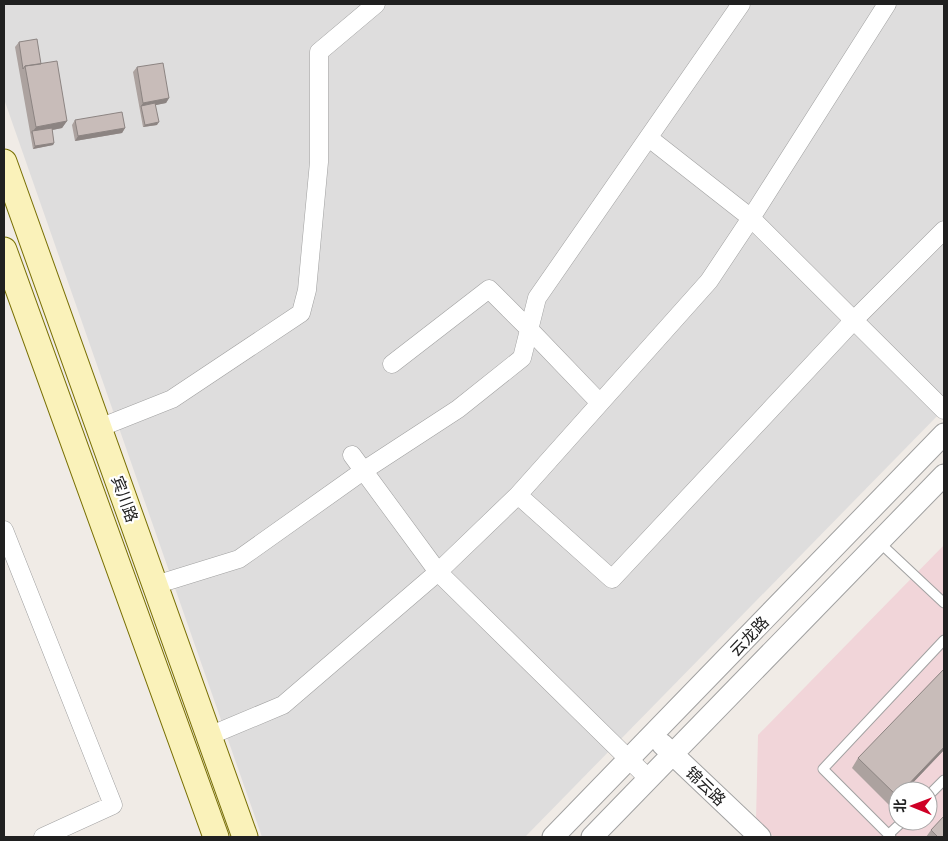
<svg xmlns="http://www.w3.org/2000/svg" width="948" height="841" viewBox="0 0 948 841" font-family="'Nunito Sans','Noto Sans SC',sans-serif">
<style>
.residential{fill:#dedddd}
.commercial{fill:#f1d5d9;fill-rule:evenodd}
.lines{fill:none;stroke-linecap:round;stroke-linejoin:round}
.service-casing{stroke:#a1a1a1;stroke-width:11}
.minor-casing{stroke:#a1a1a1;stroke-width:19}
.tertiary-casing{stroke:#a1a1a1;stroke-width:23}
.secondary-casing{stroke:#797004;stroke-width:27}
.service{stroke:#fff;stroke-width:9}
.minor{stroke:#fff;stroke-width:18}
.tertiary{stroke:#fff;stroke-width:21}
.secondary{stroke:#faf2ba;stroke-width:25}
.wall{fill:#aca29f}
.shaded-wall{fill:#8c8482}
.building{fill:#c8bcb9;stroke:#8c8482}
.labels{text-anchor:middle;stroke-width:4.5;stroke-linejoin:round;paint-order:stroke}
.street-label{font-size:16px;fill:#202020;stroke:#fff}
</style>
<rect width="100%" height="100%" fill="#f0ebe6"/>
<path class="residential" d="M4,4H944V409L525,837H262L4,99Z"/>
<path class="commercial" d="M944,545V837H774L756,820L758,735ZM898,791H928V821H898Z"/>
<g class="lines">
<g class="service-casing">
<path id="service" d="M879,542L944,603
M928,796L944,780
M888,835L903,821
M891,837L823,769L944,640"/>
</g>
<g class="minor-casing">
<path id="minor" d="M649,138L751,218L944,410
M392,364L489,289L529,329L600,403
M99,428L172,399L301,313L307,290L319,162V52L376,4
M352,455L438,572L649,779
M518,495L612,579L855,319L944,230
M4,530L113,805L43,837
M155,585L239,559L363,471L458,409L522,358L537,298L741,4
M209,736L283,705L438,572L518,495L709,281L751,218L887,4"/>
</g>
<g class="tertiary-casing">
<path id="tertiary" d="M662,744L760,837
M553,837L944,434
M592,837L944,475"/>
</g>
<g class="secondary-casing">
<path id="secondary" d="M4,162L245,837
M4,250L216,837"/>
</g>
<use href="#service" class="service"/>
<use href="#minor" class="minor"/>
<use href="#tertiary" class="tertiary"/>
<use href="#secondary" class="secondary"/>
</g>
<path class="wall" d="M19,42L41,64L67,121L62,128L52,130L54,143L53,145L33,149L15,47Z
M137,67L169,98L166,103L155,105L157,125L143,127L133,72Z
M75,120L125,128L122,133L75,141L72,125Z
M944,750L905,791H898V798L890,806L852,768L858,758Z
M931,830L944,837H926Z"/>
<path class="shaded-wall" d="M169,98L166,103L142,108L141,106L143,103Z
M67,121L62,128L33,134L32,131L31,134L36,127Z
M159,122L157,125L143,127L145,125Z
M125,128L122,133L75,141L78,136Z
M54,143L53,145L33,149L35,146Z
M944,747V750L905,791H902Z
M898,795V798L890,806Z"/>
<path class="building" d="M37,39L41,64L25,66L23,69L19,42Z
M57,61L67,121L36,127L25,66Z
M163,63L169,98L143,103L137,67Z
M155,103L159,122L145,125L141,106Z
M122,112L125,128L78,136L75,120Z
M52,128L54,143L35,146L32,131Z
M944,669V747L902,791H898V795L897,796L858,758Z
M944,816V837H938L931,830Z"/>
<g class="labels">
<g class="street-label">
<text transform="translate(125 499) rotate(70)" y="6">宾川路</text>
<text transform="translate(749 636) rotate(-46)" y="6">云龙路</text>
<text transform="translate(706 786) rotate(44)" y="6">锦云路</text>
</g>
</g>
<rect width="948" height="841" fill="none" stroke="#202020" stroke-width="10"/>
<g transform="translate(913 806) rotate(271)"><circle r="24" fill="#ffffff" stroke="#a6a6a6"/>
<path d="M0-4L9 19L0 12L-9 19Z" fill="#cf0026"/>
<text y="-8" font-size="14" font-weight="bold" text-anchor="middle" fill="#202020">北</text>
</g>
</svg>
